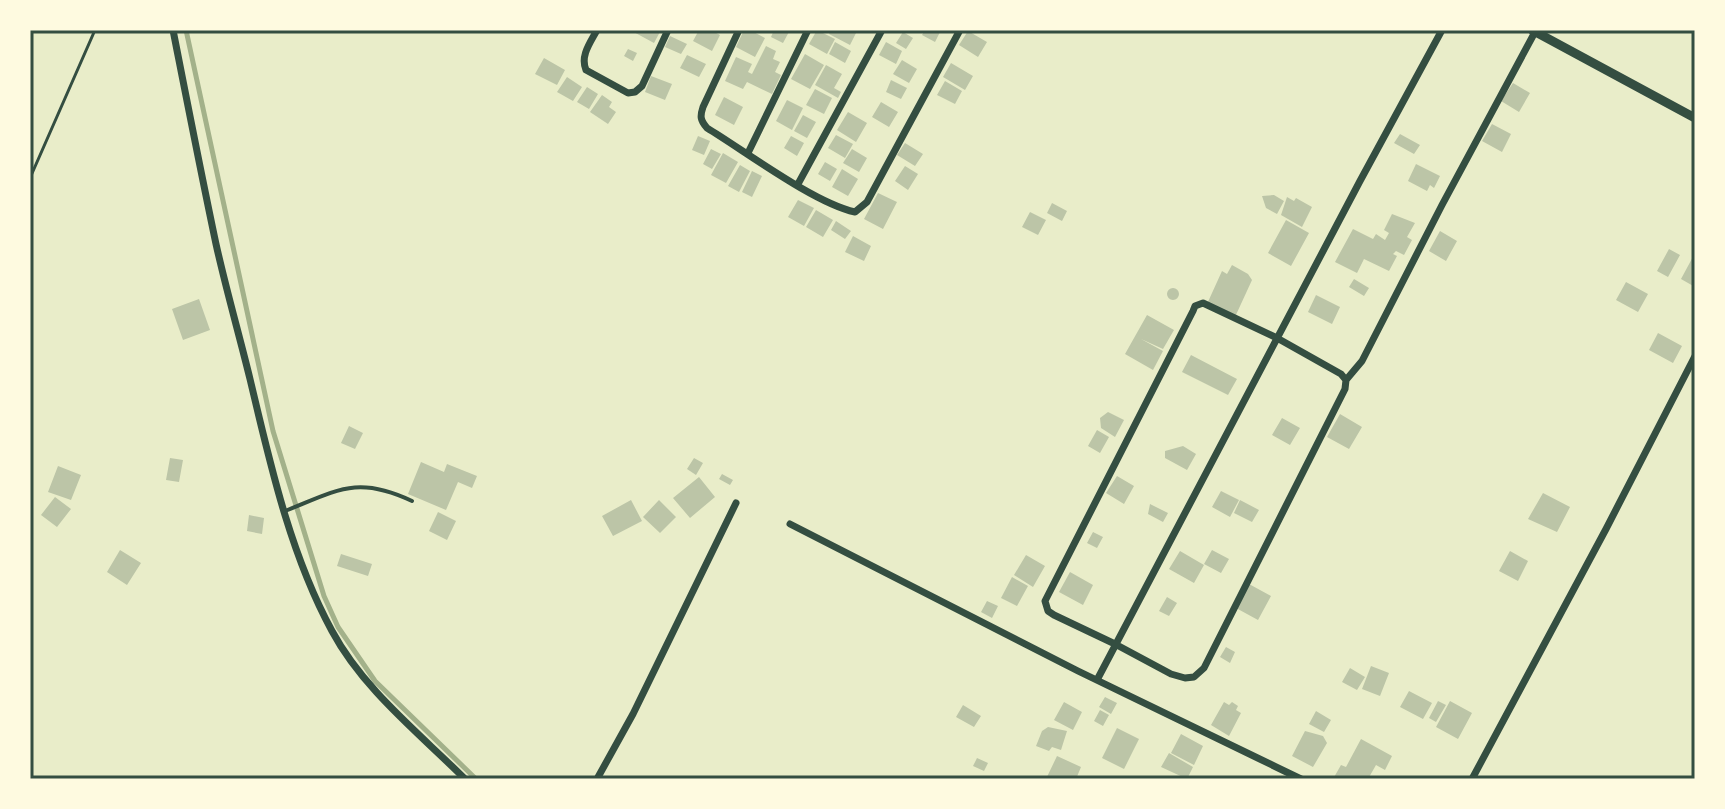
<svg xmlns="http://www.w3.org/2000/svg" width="1725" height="809" viewBox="0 0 1725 809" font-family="Inter,sans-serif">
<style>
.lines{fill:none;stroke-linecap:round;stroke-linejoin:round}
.stream{stroke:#a3b18a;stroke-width:5}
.building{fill:#bcc5a7}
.path{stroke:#344e41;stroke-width:3}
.service{stroke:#344e41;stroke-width:4}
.minor{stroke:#344e41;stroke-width:7}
.tertiary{stroke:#344e41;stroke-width:9}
.neatline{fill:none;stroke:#344e41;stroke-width:3}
</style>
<rect width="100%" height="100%" fill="#e9edc9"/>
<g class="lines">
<path class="stream" d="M186,30L273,431L324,596L338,627L375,681L476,779"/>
</g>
<path class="building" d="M630,30H661L654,43Z
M699,30H711L720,35L712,51L693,41Z
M744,30H750L765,38L755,57L736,47Z
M774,30H790L783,43L771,37Z
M817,30L835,39L827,54L809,44Z
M831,30H855L857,31L850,45L829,34Z
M925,30H941L935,42L922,35Z
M968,31L987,42L978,57L959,45Z
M903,32L913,38L906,49L896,43Z
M670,36L687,44L681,54L665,47Z
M835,42L851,51L845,63L829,54Z
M886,42L902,51L896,64L879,55Z
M766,46L776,51L773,59L780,62L775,72L781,75L772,94L747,82L743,89L725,81L736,57L752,64L748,72L752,74Z
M628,49L637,53L633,61L624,56Z
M805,54L824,65L810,89L791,79Z
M687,55L706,64L699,77L680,68Z
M544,58L565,70L557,85L535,74Z
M902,60L917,69L909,83L893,74Z
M951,63L973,76L965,90L943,77Z
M826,65L842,74L834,88L841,92L838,98L815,85Z
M651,76L672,84L665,100L645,92Z
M567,77L582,87L573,101L557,92Z
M891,80L907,88L901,99L886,92Z
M945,81L962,91L955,104L937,95Z
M1513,83L1530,93L1519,112L1501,101Z
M587,87L598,94L589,109L577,102Z
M815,89L832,98L824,114L806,105Z
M602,95L612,102L609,107L616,112L608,124L590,112Z
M724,97L743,107L734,125L715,115Z
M787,100L803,108L792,130L776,121Z
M881,102L898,112L889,127L872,117Z
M848,112L867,123L856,142L837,130Z
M803,115L816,122L807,138L794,131Z
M1492,124L1511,134L1502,152L1482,141Z
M1400,134L1420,145L1414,154L1394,143Z
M836,135L853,144L845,158L828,148Z
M698,136L710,141L704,155L692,150Z
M791,136L804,143L797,156L784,148Z
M905,143L923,154L915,166L897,155Z
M711,149L721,154L712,169L703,164Z
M852,149L867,158L859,172L843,163Z
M723,153L738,162L726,183L711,175Z
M825,162L837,169L830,181L818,174Z
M1416,164L1440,176L1434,188L1430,185L1427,191L1408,181Z
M740,165L750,171L739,192L728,186Z
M905,166L918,174L908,190L895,181Z
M842,169L858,179L848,196L832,187Z
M752,171L762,176L752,197L742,192Z
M878,193L897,202L883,229L864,219Z
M1274,195L1284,201L1277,214L1266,208L1262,196Z
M1287,197L1294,201L1296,198L1312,207L1302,227L1281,215Z
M798,200L814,208L804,226L788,217Z
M1052,203L1067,211L1062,221L1047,213Z
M816,210L833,220L823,237L806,227Z
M1030,212L1046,220L1038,235L1022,227Z
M1392,214L1415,223L1407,237L1412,240L1404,255L1396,251L1393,254L1397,256L1389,271L1364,259L1357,273L1335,262L1353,229L1373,239L1376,234L1385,240L1389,233L1384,230Z
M1286,220L1309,233L1291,266L1268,253Z
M836,221L851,231L845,239L831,230Z
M1440,231L1457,241L1446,261L1429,251Z
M853,236L871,246L864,261L845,252Z
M1669,249L1680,255L1668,277L1657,271Z
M1695,253V287L1681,279Z
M1232,265L1248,274L1252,280L1235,317L1207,304L1222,271L1227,274Z
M1354,279L1369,288L1364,296L1349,287Z
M1626,282L1648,294L1638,312L1616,300Z
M1167 294a6 6 0 1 1 12 0a6 6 0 1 1-12 0Z
M1316,295L1340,307L1332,324L1308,312Z
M199,299L210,330L183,340L172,309Z
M1147,315L1174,330L1163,349L1141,339L1163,351L1153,370L1125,354Z
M1658,333L1682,346L1673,363L1649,350Z
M1191,355L1237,379L1228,395L1182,372Z
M1108,412L1124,420L1115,437L1101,428L1100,418Z
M1340,414L1362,427L1349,449L1327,437Z
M1282,418L1300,428L1290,445L1272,435Z
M349,426L363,433L355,449L341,443Z
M1097,430L1109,437L1100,453L1088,446Z
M1183,446L1196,454L1187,470L1165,458V451Z
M170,458L183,460L179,482L166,480Z
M694,458L703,463L696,475L687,469Z
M421,462L444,472L447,464L477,476L472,488L458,482L446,510L408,494Z
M58,466L81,475L71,500L48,492Z
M722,474L733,480L730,485L719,479Z
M1117,476L1134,486L1124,504L1106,493Z
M699,477L715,497L690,518L673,498Z
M1221,491L1239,500L1230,517L1212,507Z
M1543,493L1570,507L1557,532L1528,519Z
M55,497L71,509L57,527L41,515Z
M631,500L642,521L613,536L602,516Z
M659,500L676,517L660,533L643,517Z
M1240,500L1259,510L1252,522L1234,513Z
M1150,504L1168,513L1163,522L1148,514Z
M438,512L456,521L447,540L429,531Z
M249,515L264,518L262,534L247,531Z
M1093,532L1103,537L1097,548L1087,543Z
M120,550L141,563L127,585L107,572Z
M1212,550L1229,559L1221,573L1204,564Z
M1180,551L1204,565L1194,583L1169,569Z
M1510,551L1528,561L1518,581L1499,571Z
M341,554L372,564L368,576L337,566Z
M1026,555L1045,566L1033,587L1014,575Z
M1070,572L1093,585L1083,605L1059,592Z
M1012,577L1028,586L1017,606L1001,598Z
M1249,584L1271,596L1258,620L1236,608Z
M1167,597L1177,603L1169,616L1159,611Z
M987,601L998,606L992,618L981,612Z
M1226,647L1235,652L1230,663L1220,657Z
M1371,666L1389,673L1380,696L1362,689Z
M1350,668L1365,677L1357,690L1342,682Z
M1409,691L1432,703L1423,719L1400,707Z
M1105,697L1117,703L1111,714L1099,707Z
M1438,701L1446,705L1436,722L1429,718Z
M1450,701L1472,713L1458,739L1436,727Z
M1064,702L1082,712L1073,730L1054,720Z
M1224,702L1229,705L1232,702L1238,706L1236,710L1241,713L1229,736L1211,725Z
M963,705L981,716L974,727L956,717Z
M1100,710L1109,715L1103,726L1094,721Z
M1316,711L1331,720L1324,732L1309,724Z
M1048,727L1067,731L1061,750L1052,747L1049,751L1036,746L1042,731Z
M1117,728L1139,739L1124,769L1102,758Z
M1305,731L1323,736L1327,743L1313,767L1292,756Z
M1181,734L1203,746L1194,765L1171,753Z
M1361,739L1392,756L1385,770L1376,765L1368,779H1333L1341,765L1346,767Z
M1169,753L1193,767L1187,779L1161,767Z
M1057,756L1081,767L1076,779H1046Z
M977,758L988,763L984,771L973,766Z"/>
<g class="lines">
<path class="path" d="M30,178L95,30"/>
<path class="service" d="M285,511C338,490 357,475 412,501"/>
<path class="minor" d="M173,30C187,101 201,173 216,244C226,289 239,334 250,379C270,463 290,554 332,631C363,689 419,733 465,779
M597,30C590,43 580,56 586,70L628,93L635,92L642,86L668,30
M739,30L703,107C700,116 700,120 707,128C745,151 814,203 855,212L867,202L960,30
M748,153L808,30
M798,184L882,30
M1203,303L1277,338L1341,374L1346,380L1345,389L1204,668L1194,677L1185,678L1171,674L1115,644L1054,615L1048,611L1045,601L1193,311L1195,306Z
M1346,380L1362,361L1442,205L1535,32
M790,524L1078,671L1301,779
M1097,680L1360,181L1442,30
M597,779L633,714L736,503
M1472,779L1606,529L1695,356"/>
<path class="tertiary" d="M1532,30L1695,118"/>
</g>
<rect width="1725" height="809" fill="none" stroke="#fefae0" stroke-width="64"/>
<rect x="32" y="32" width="1661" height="745" class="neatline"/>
</svg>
